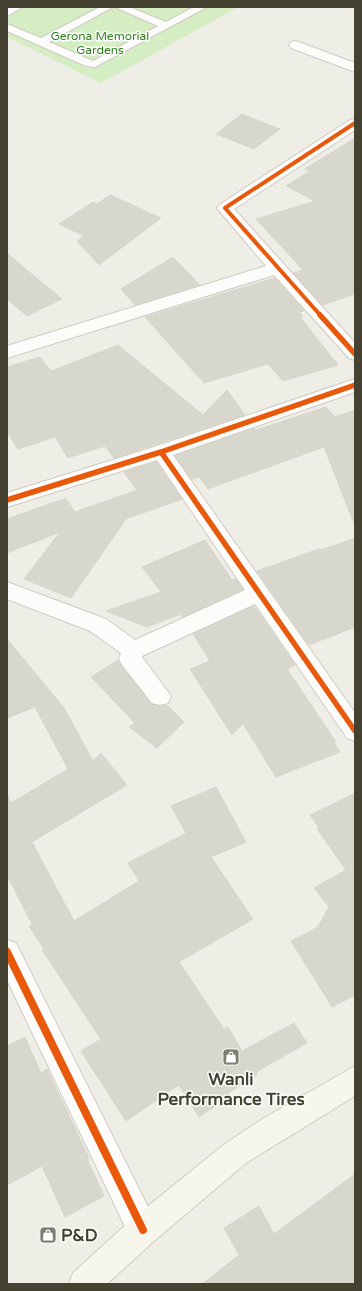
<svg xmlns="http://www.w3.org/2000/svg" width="362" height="1291" viewBox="0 0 362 1291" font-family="'Varela Round',sans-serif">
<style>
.green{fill:#d4edc2}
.building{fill:#d8d7ce;stroke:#d8d6cc}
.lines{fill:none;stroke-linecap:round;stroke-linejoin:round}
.service-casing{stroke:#cdccc4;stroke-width:2}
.minor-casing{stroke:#cdccc4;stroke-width:2}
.secondary-casing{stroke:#cfcebc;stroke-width:2}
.service{fill:#fdfcfb;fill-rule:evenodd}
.minor{fill:#fdfcfb;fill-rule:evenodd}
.secondary{fill:#f6f6ed;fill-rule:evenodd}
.cycleway-far2-casing{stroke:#fff;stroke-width:5.5}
.cycleway-far1-casing{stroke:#fff;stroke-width:8}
.cycleway-casing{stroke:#fff;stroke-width:10}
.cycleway-far2{stroke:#e8590c;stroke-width:4}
.cycleway-far1{stroke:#e8590c;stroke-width:5.5}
.cycleway{stroke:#e8590c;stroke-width:8}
.labels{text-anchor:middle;stroke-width:3;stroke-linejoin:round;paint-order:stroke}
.far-park-label{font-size:12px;fill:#2f7d1f;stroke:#fff}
.near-poi-label{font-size:17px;font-weight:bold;fill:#454232;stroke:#fff}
</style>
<rect width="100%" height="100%" fill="#efeee6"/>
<path class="green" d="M7,7H238L101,83L7,37Z"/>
<path class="building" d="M242,114L280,129L254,149L216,134Z
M355,138V294L322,305L293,273L303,270L256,219L315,201L286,186L310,171L305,169Z
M110,195L161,218L99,265L77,241L84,236L59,224L93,202L97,204Z
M7,253L28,271L62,299L27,316L7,299Z
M173,257L200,285L135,305L121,289Z
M275,278L304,311L299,312L303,316L300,317L338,365L283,381L268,364L204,383L145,317Z
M118,345L203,415L227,390L245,415L114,458L105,446L68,458L55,437L18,449L7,432V367L40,357L51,371Z
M326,407L335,417L355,410V520L353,521L324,447L208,489L199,477L192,479L175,456L254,428L256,430Z
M156,462L182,499L126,519L71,598L24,579L60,532L7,553V519L66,498L75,512L137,490L124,472Z
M355,538V627L309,645L257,571L319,549L321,550Z
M205,540L232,580L236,579L243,589L182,617L181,614L147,627L106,611L161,592L142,567Z
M254,606L295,665L287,669L336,742L334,743L340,752L276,777L243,724L232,735L190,669L210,661L193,634Z
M7,639L64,708L93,761L101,753L127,785L32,842L74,921L139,881L128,863L186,833L171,806L216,787L246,842L211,857L253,919L179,962L224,1029L228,1027L242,1051L294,1023L307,1043L256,1072L257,1075L228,1093L230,1096L199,1117L179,1085L126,1121L81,1051L101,1039L42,950L44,949L29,926L32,924L7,875V794L11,803L68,769L35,707L7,718Z
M118,660L151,704L160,706L167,705L184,722L157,748L129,727L135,723L91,677Z
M355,793V995L332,1007L291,941L318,927L329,907L314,888L346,870L317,829L319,828L310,815Z
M25,1037L41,1073L47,1069L89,1158L87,1159L104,1196L65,1217L42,1166L7,1185V1046Z
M355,1174V1284H202L239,1255L224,1228L259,1206L274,1234Z"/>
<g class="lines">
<g class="service-casing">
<path id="service" d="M10,7H23L7,16V9Z
M100,7H113L49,42L93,61L158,26L115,7H129L166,22L194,7H207L95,67L86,66L7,31V24L41,38Z"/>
</g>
<g class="minor-casing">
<path id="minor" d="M296,41L355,63V72L291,48L289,45L291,42Z
M355,119V130L234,209L355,343V360L349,358L274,275L7,358V346L266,266L217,208L219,205L350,120Z
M355,379V392L173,455L355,713V741L347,738L255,604L142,656V657L171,696L168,703L160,705L152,703L122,665L119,659L121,653L90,631L7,599V582L106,619L135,640L245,590L157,460L7,507V493L154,447Z
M7,940L16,943L154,1219L158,1230L154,1241L143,1245L132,1241L7,980Z"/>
</g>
<g class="secondary-casing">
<path id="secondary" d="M355,1066V1096L246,1163L154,1241L107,1284H69L73,1273L132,1219L226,1143L264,1118Z"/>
</g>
<use href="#service" class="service"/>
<use href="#minor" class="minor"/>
<use href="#secondary" class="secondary"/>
<g class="cycleway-far2-casing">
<path id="cycleway-far2" d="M321,316L225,208L355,123"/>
</g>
<g class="cycleway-far1-casing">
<path id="cycleway-far1" d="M320,315L355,354
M161,452L355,731
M7,500L161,452L355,385"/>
</g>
<g class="cycleway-casing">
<path id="cycleway" d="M7,952L143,1230"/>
</g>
<use href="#cycleway-far2" class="cycleway-far2"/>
<use href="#cycleway-far1" class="cycleway-far1"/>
<use href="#cycleway" class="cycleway"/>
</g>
<defs>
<g id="shop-square" transform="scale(0.9)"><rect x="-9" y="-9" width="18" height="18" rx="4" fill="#807e71" stroke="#fff"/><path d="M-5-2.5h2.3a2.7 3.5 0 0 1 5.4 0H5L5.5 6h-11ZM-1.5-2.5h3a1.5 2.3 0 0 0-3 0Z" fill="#fff"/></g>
</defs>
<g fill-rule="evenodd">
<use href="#shop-square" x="231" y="1057"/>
<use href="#shop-square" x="48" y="1235"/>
</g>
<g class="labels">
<g class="far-park-label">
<text x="100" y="40">Gerona Memorial<tspan x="100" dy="14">Gardens</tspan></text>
</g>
<g class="near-poi-label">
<text x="231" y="1085">Wanli<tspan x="231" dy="20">Performance Tires</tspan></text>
<text x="61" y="1241" text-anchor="start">P&amp;D</text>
</g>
</g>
<rect width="362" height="1291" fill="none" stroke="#454232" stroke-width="16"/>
</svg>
